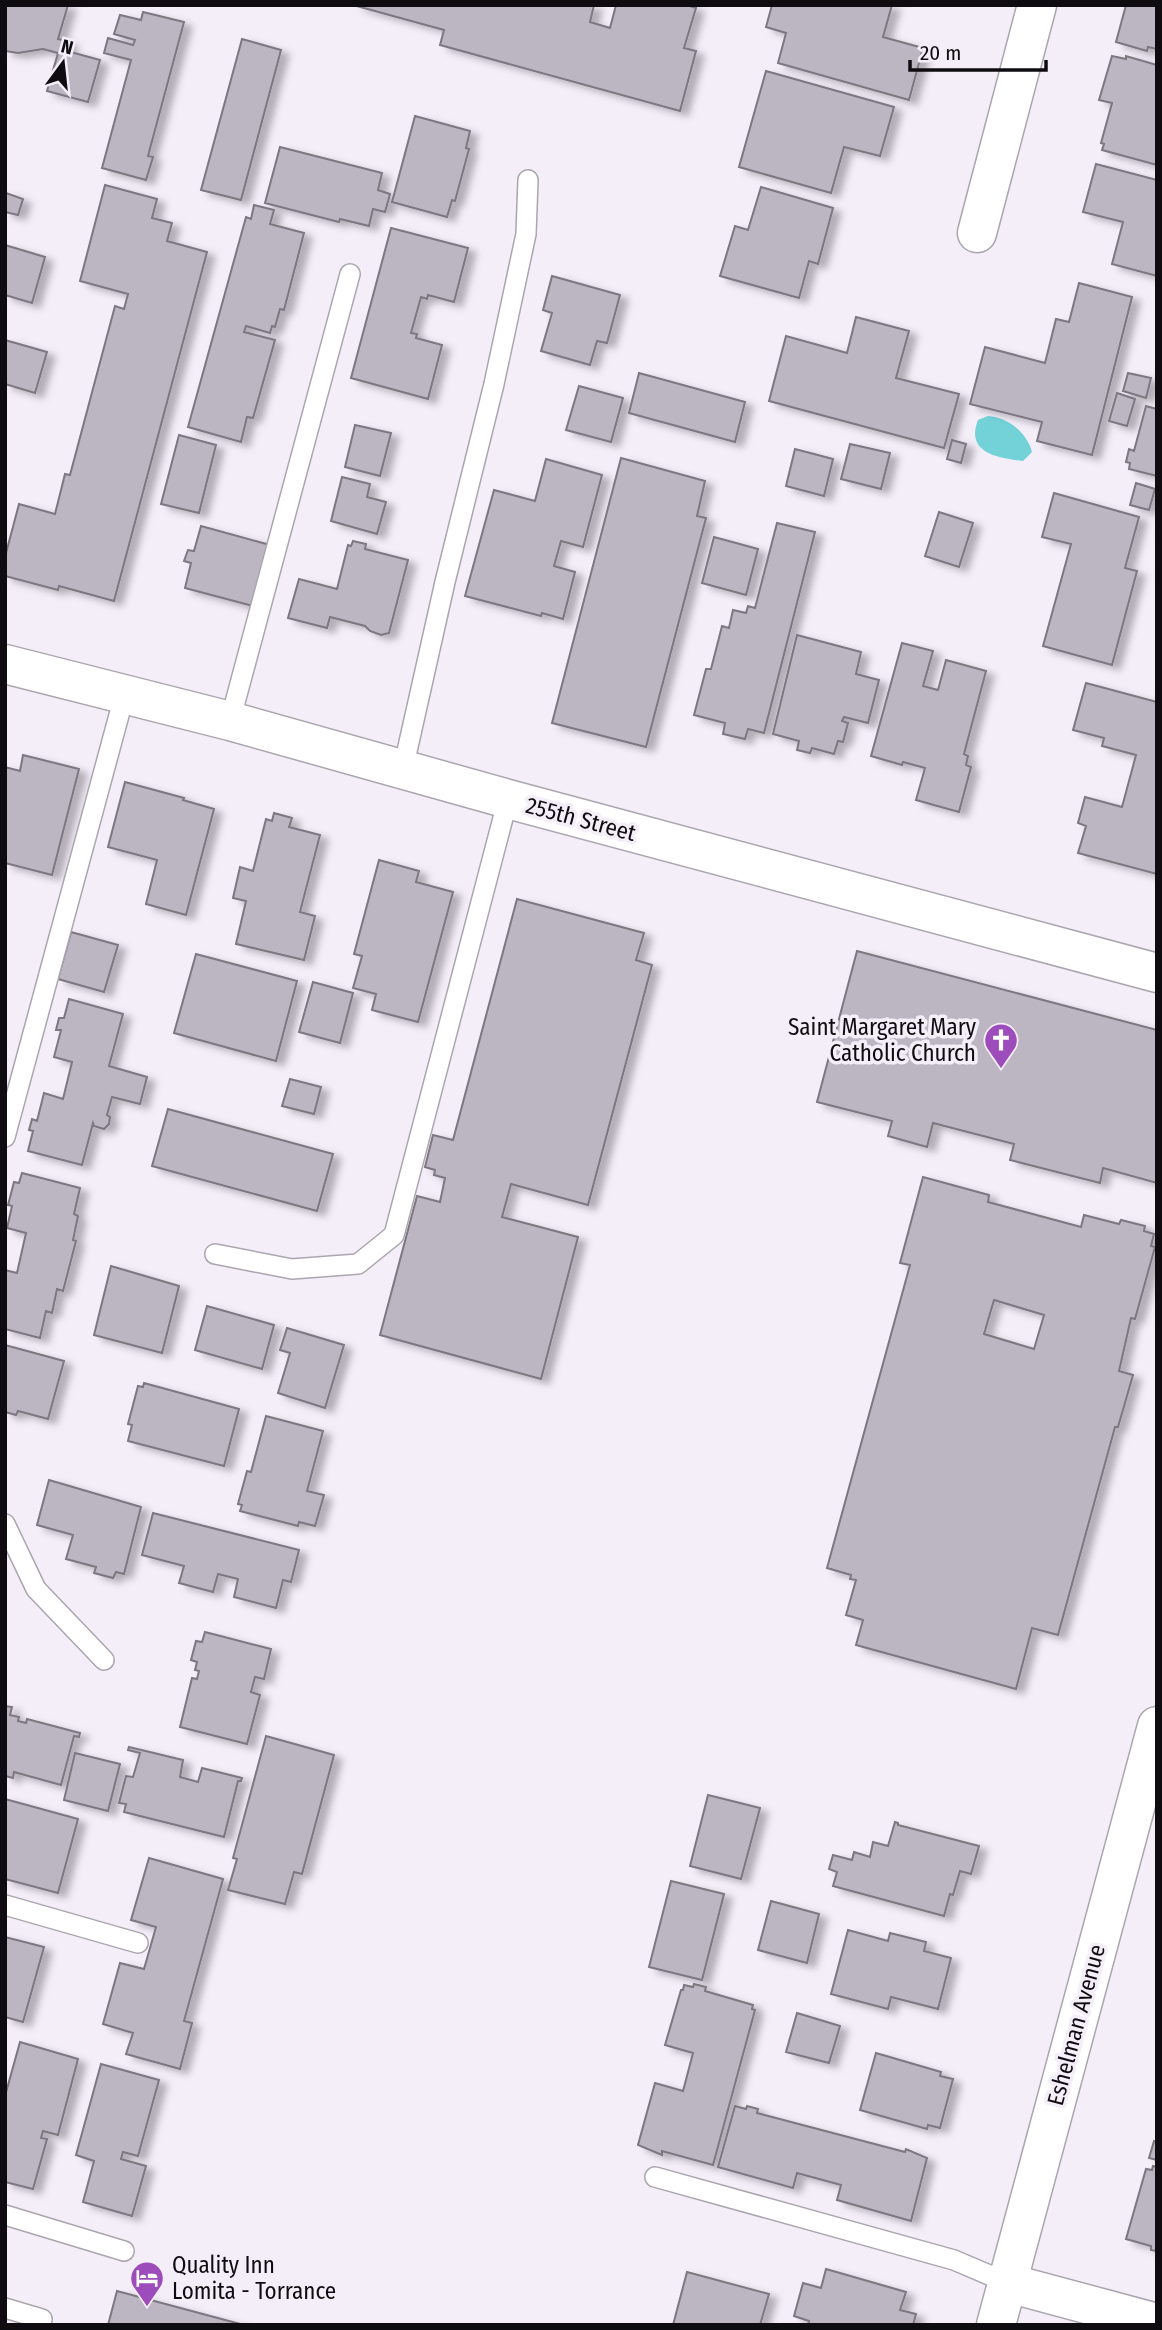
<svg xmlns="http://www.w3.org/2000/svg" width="1162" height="2330" viewBox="0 0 1162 2330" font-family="'Fira Sans Condensed',sans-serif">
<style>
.water{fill:#72d2d8}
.building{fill:#bbb6c1;stroke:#7c7781;stroke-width:2;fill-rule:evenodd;filter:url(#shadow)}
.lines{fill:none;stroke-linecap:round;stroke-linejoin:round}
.service-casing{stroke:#aba5af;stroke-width:22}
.minor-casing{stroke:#aba5af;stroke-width:41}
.tertiary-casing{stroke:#aba5af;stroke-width:41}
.service{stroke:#fff;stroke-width:19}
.minor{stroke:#fff;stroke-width:38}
.tertiary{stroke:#fff;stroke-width:38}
.labels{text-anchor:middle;stroke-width:7;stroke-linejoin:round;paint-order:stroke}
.street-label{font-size:23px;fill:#0e0c10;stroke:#f4eef9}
.poi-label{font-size:23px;fill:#0e0c10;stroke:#f4eef9;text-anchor:end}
</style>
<defs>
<filter id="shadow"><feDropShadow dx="8" dy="4.5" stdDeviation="3.5" flood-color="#0004"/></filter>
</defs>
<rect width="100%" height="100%" fill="#f4eef9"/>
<path class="water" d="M988,416C1008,417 1027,433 1032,452L1023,461C998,458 965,453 978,420Z"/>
<path class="building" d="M5,5H68L58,39L70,42L67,51L100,60L88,102L47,91L58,53L43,49L18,53L5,51Z
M353,5H594L590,22L610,28L616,5H687L696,8L684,48L696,51L680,111L440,45L444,30Z
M772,5H892L883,37L923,48L909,100L778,63L786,33L766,27Z
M1126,5H1157V49L1148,47L1147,51L1116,42Z
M143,12L184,22L148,156L153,157L146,180L102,168L131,60L104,53L108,38L133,45L135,40L114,34L120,15L141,20Z
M242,39L281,50L241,200L201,190Z
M1112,56L1126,59V56L1157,65V165L1102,150L1104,144L1101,143L1112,103L1099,100Z
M766,71L894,107L880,156L844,147L831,193L739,167Z
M415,116L470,131L466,148L469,149L455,201L452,200L447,217L392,202Z
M280,147L382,173L378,190L390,194L385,212L373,209L369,226L340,219L339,222L265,203Z
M1096,164L1157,180V276L1112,264L1123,222L1083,212Z
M105,185L157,199L152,218L172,223L167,241L207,252L114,601L59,586L58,590L5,576V557L19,504L55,514L65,474L70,475L115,306L124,309L128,294L80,281Z
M761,187L833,208L818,264L809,261L799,298L720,276L735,226L748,230Z
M6,193L23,199L18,215L5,212Z
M254,205L274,210L270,224L304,233L284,310L280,309L275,327L272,326L270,333L246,326L244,332L275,340L253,418L247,417L241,442L188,427L246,217L251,219Z
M391,228L468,248L454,302L428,295L427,299L421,297L411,333L417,334L416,338L442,345L428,399L351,378Z
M5,245L45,257L32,303L5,295Z
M552,276L620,295L607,343L597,341L590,365L541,351L552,313L543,310Z
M1079,283L1132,297L1092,455L1037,441L1042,422L970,404L985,347L1045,363L1056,319L1069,322Z
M856,317L909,331L896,378L959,394L944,448L769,401L786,336L847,353Z
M5,340L47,352L35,393L5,384Z
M639,373L745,402L735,442L629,413Z
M1128,373L1151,378L1146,398L1123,391Z
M579,386L623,398L611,442L566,430Z
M1117,393L1135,399L1127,426L1109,421Z
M1146,406L1157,409V476L1129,469L1130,463L1126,462L1129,449L1134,451Z
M355,425L391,433L380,476L345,467Z
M179,435L216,445L199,513L161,504Z
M952,440L966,444L961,463L947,459Z
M850,444L890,453L881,489L841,479Z
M795,449L833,459L824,496L786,486Z
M621,458L705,481L697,516L706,518L646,747L552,723Z
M546,459L602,475L583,547L561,541L554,566L575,572L563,619L542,613L541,616L465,596L494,490L535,501Z
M342,477L370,484L367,497L386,502L377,534L331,521Z
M1136,483L1155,489L1149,510L1130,505Z
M1054,493L1139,517L1125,568L1137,571L1112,665L1043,646L1071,544L1042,537Z
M939,512L973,523L959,567L925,556Z
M777,523L815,532L764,733L748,729L745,739L723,734L725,723L694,715L706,669H711L722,626L729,628L733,610L746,613L748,606L755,608Z
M201,526L270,545L253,606L185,588L191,563L184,561L188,550L194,551Z
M714,537L758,549L746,595L702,583Z
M353,541L366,544L365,549L408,560L389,633L381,635L370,631L365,626L330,617L327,628L288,618L299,579L337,589L348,545L351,546Z
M797,635L861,652L856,674L879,680L868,723L844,717L842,721L848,723L843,742L838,741L834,754L812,748L810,753L797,750L799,741L773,734Z
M902,643L933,651L923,686L938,690L946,660L986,671L964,754L968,756L966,765L971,767L959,812L916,800L925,768L903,762L902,765L871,756Z
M1086,683L1157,702V874L1078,853L1086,826L1078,823L1085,797L1122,807L1136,755L1102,746L1104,738L1073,730Z
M23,755L79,769L52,875L5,863V767L20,771Z
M125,782L184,798L183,800L214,809L186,915L146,904L157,860L108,847Z
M274,813L292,818L289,827L320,835L300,912L315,916L304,960L236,944L246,901L233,898L240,867L253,871L266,819L272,821Z
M379,860L419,871L416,882L453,892L418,1022L372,1010L376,994L353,988L362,956L354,954Z
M517,899L644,933L636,960L652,965L588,1205L511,1184L502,1217L578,1237L541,1379L380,1335L417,1196L440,1202L445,1178L434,1175L435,1170L425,1167L433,1135L453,1140Z
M71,932L118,945L104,992L58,979Z
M857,951L1157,1030V1183L1103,1168L1100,1183L1010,1160L1014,1144L933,1123L927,1147L888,1136L892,1121L817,1102Z
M196,954L297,981L276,1061L174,1033Z
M313,982L353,993L340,1043L299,1032Z
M69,999L123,1014L109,1066L147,1077L140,1104L112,1097L107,1115L110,1117L109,1124L104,1129L94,1126L93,1123L82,1165L28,1151L33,1131L29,1130L32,1119L37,1121L44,1093L63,1099L72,1062L54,1057L61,1030H56L59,1018H64Z
M290,1079L321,1087L314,1114L282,1106Z
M168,1109L333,1154L317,1211L152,1166Z
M22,1173L80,1188L74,1214L78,1216L73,1240L76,1241L63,1291L57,1289L52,1313L46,1311L40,1338L5,1329V1270L17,1273L26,1233L7,1228L12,1206L8,1205L14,1182L19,1183Z
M923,1177L989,1195L988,1202L1081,1227L1084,1215L1119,1224L1121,1220L1145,1226L1144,1231L1154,1234L1151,1246L1155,1247L1135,1319L1131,1318L1119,1371L1133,1375L1118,1427H1115L1058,1635L1032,1628L1016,1689L856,1645L863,1620L846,1615L856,1580L850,1579L851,1575L827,1568L910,1265L900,1263ZM994,1300L1044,1315L1034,1349L984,1334Z
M111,1266L179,1286L162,1353L94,1335Z
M207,1306L274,1325L262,1369L195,1350Z
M287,1328L344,1345L325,1408L278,1393L290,1353L280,1350Z
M5,1345L64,1361L48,1419L18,1411L16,1415L5,1412Z
M144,1383L239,1409L224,1466L128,1441L132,1425L128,1424L138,1386L143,1387Z
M266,1416L323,1431L307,1491L324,1495L315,1526L299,1522L298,1526L240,1511L242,1505L238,1504L247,1471L251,1472Z
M49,1480L141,1507L124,1574L116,1572L113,1578L94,1573L96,1567L66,1559L73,1535L37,1525Z
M153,1513L299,1550L291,1582L283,1580L276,1608L234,1597L238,1579L218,1574L213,1592L179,1583L184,1566L142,1555Z
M205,1632L271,1649L264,1679L255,1677L251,1692L260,1695L247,1744L180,1727L192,1678L197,1679L199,1671L195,1670L197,1662L191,1660L196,1641L202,1642Z
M5,1706L12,1707L10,1715L19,1717L18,1721L26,1723L27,1719L80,1733L79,1737L74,1736L61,1785L14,1772L13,1778L5,1776Z
M266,1736L334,1755L302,1874L294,1872L285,1904L228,1890L237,1859L233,1858Z
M129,1747L183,1760L180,1777L198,1782L202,1768L242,1778L241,1781H238L224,1837L124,1812L126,1804L119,1803L126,1776L133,1777L140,1753L128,1750Z
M75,1753L120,1764L108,1811L64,1800Z
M708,1795L760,1808L741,1879L690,1866Z
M5,1799L78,1819L58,1893L5,1879Z
M895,1822L898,1823V1825L979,1846L971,1874L960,1871L953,1895L950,1894L944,1916L833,1886L837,1872L829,1869L833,1855L852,1860L854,1852L870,1857L873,1842L888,1846Z
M149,1858L223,1879L184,2021L192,2023L180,2069L126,2054L133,2033L103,2024L120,1963L144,1969L156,1927L131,1920Z
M671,1881L724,1894L702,1980L649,1967Z
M771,1901L819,1914L807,1963L758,1950Z
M848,1930L888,1941L890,1933L926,1942L924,1951L951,1958L938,2009L891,1997L888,2009L831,1994Z
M5,1937L44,1947L23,2022L5,2017Z
M694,1984L706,1987L705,1991L753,2005L752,2009L755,2010L713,2165L662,2151V2155L638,2145L655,2083L683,2091L693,2053L665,2045L681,1990H683L684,1985L693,1987Z
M797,2013L840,2026L829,2063L786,2052Z
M20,2042L78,2059L58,2135L43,2131L41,2138L47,2139L33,2189L5,2182V2096Z
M876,2053L941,2072L940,2076L953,2079L940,2128L928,2125L927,2129L860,2110Z
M101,2064L159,2080L138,2156L123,2152L121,2159L146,2166L132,2216L83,2202L94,2161L76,2155Z
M735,2106L746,2109L747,2106L758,2109L757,2113L905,2152L906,2149L927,2158L911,2221L837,2200L841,2185L797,2173L793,2188L718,2167Z
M1154,2141L1157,2142V2160L1149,2158Z
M1153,2166L1157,2167V2251L1151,2250V2246L1126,2239L1146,2169L1152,2170Z
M826,2269L906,2292L900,2310L916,2314L913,2325H808L809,2321L794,2316L803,2283L821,2288Z
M687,2272L769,2294L760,2325H673Z
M117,2291L244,2325H108Z"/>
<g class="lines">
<g class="service-casing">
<path id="service" d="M230,721L350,274
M403,769L445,582L494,384L526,234L528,180
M5,1137L125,693
M215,1254L292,1269L358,1264L394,1235L508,799
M5,1524L36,1589L104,1660
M5,1905L138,1943
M655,2177L954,2260L1008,2283
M5,2215L124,2251
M5,2308L42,2319L41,2325"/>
</g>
<g class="minor-casing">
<path id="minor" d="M977,233L1037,5
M1008,2283L1157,2323"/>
</g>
<g class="tertiary-casing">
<path id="tertiary" d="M5,664L230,721L508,799L1157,973
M996,2325L1157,1726"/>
</g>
<use href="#service" class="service"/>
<use href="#minor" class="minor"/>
<use href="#tertiary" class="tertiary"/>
</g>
<defs>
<g id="church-pin" transform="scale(1.75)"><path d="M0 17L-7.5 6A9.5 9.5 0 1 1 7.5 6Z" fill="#9d4cbb" stroke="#f4eef9"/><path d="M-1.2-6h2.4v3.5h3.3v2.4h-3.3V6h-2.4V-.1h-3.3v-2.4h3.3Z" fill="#fff"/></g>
<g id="hotel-pin" transform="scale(1.75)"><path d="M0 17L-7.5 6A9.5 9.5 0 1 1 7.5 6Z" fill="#9d4cbb" stroke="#f4eef9"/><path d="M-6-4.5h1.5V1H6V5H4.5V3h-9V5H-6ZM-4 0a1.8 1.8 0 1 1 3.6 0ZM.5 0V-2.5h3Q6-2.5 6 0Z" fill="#fff"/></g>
</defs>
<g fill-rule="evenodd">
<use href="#church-pin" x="1001" y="1040"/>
<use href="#hotel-pin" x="147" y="2278"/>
</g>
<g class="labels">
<g class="street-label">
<text transform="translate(581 819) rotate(15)" y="8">255th Street</text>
<text transform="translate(1076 2025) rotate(-75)" y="8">Eshelman Avenue</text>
</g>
<g class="poi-label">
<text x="976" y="1035">Saint Margaret Mary<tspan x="976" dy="26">Catholic Church</tspan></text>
<text x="172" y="2273" text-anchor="start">Quality Inn<tspan x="172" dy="26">Lomita - Torrance</tspan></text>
</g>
</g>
<rect width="1162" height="2330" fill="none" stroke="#0e0c10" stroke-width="14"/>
<g transform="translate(63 63) rotate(15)" stroke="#f4eef9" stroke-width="5" paint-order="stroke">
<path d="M0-5L12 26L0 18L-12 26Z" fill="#0e0c10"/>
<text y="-10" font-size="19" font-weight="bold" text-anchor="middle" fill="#0e0c10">N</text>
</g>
<path d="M910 60v10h136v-10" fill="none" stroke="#0e0c10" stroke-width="3.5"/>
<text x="920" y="60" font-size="21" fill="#0e0c10" stroke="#f4eef9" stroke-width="5" paint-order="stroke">20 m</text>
</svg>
